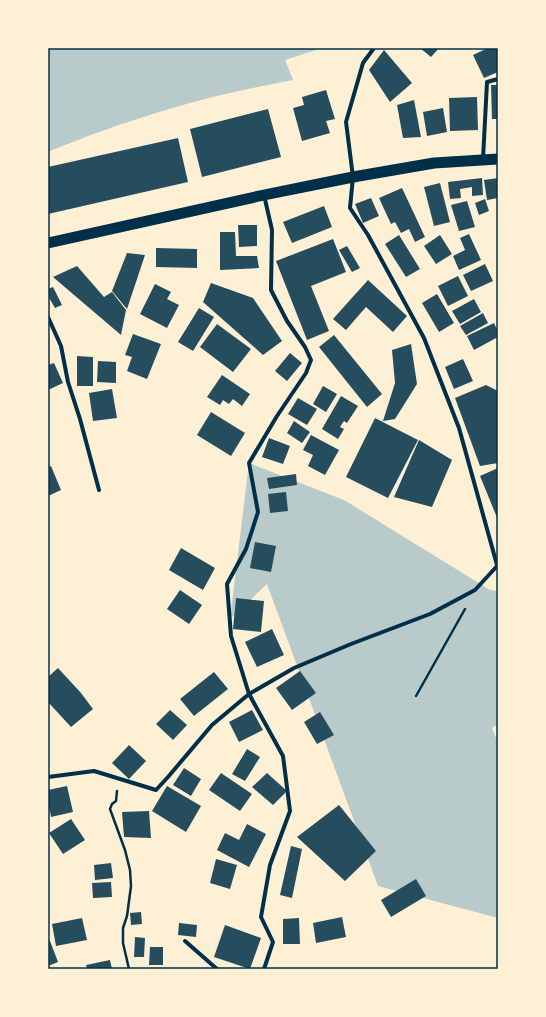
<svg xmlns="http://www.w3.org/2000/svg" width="546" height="1017" viewBox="0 0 546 1017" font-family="Quicksand,sans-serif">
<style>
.green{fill:#b9caca}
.building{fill:#264d5e}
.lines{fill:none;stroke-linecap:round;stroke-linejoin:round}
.path{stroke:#003049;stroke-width:2.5}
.minor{stroke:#003049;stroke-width:4}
.trunk{stroke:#003049;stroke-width:11}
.neatline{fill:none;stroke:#003049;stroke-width:1.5}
</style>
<rect width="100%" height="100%" fill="#fdf0d5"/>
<path class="green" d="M48,48H322L285,60L293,80C251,88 207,97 166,110C126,122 86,136 48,152Z
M249,463L344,500L490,590L498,591V724L492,728L498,743V918L378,886L267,584L230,619Z"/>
<path class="building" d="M420,48H439L431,57Z
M488,48H498V72L484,78L473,55Z
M384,50L412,83L390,102L369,70Z
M491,85H498V119H492Z
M326,90L335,119L326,121L330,133L302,141L293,108L304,105L302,97Z
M477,97L478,130L450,131L449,98Z
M414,100L421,137L403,138L397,105Z
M443,108L447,132L427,136L423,112Z
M268,109L281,157L202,177L190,129Z
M178,138L188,182L48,214V167Z
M482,178L483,195L472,196V187L460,189L461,198L450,199L448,182Z
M498,178V198L487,200L484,180Z
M440,183L450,222L434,226L424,187Z
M402,188L425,237L415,242L409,229L401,233L395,222L391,224L379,198Z
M371,198L379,216L363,223L355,204Z
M485,199L489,211L479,215L475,203Z
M467,201L475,227L459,231L451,205Z
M324,206L332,227L292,243L283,222Z
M238,225H257V246L239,247Z
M220,232H235L236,256H257L259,268L220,270Z
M469,234L481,260L459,270L453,256L465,250L460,238Z
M399,235L420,269L406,277L385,244Z
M440,235L452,254L436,264L424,246Z
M333,239L346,272L311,286L329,331L307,340L276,261Z
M347,246L360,268L352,272L339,250Z
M156,248L197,249V268L156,267Z
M127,253L145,255L127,309L112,291Z
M485,264L493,281L471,291L463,275Z
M77,266L104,297L112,292L126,310L121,335L53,277Z
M458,276L468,296L448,306L438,286Z
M368,280L407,316L393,332L366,307L346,330L333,319Z
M211,283L253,298L282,341L263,355L203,302Z
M155,284L171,292L167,299L179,305L167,328L140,314Z
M53,287L62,305L55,308L48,296V289Z
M437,294L454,323L439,332L422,303Z
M474,299L481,312L460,324L452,311Z
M199,308L214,317L193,351L178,342Z
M483,313L488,323L466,335L460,326Z
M494,323L498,332V337L474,350L467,336Z
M217,324L251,349L233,372L200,347Z
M133,334L161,344L147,379L127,371L132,357L125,355Z
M334,335L382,394L367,407L319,347Z
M411,344L417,384L395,419L383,421L395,383L392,350Z
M290,353L302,363L287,381L275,371Z
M77,356L93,357V386H77Z
M463,359L473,381L454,389L445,367Z
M98,361L116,362V383L97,382Z
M54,363L63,383L48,390V365Z
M222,375L250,394L242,406L233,399L229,404L223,400L220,405L207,397Z
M486,385L498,391V463L480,466L455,398Z
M323,386L337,394L326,412L313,404Z
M112,389L117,418L93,421L89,393Z
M341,396L358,406L347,423L344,421L340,427L344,429L338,439L322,429Z
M298,398L317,409L307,425L288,414Z
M211,412L245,433L231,456L197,435Z
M375,418L418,440L388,498L346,477Z
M294,421L310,432L302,443L287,433Z
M311,435L339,450L325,475L308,466L313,455L303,450Z
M269,438L290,446L283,464L262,457Z
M419,440L452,460L432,507L394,497Z
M51,466L61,490L48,496V467Z
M498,468V520L480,476Z
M296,474L297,485L269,489L267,478Z
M286,492L288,511L270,513L268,494Z
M255,542L276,546L271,572L250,568Z
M181,548L215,568L203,590L169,570Z
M180,590L202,605L189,624L167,609Z
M236,598L264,601L261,632L233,629Z
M272,629L284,655L257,667L245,642Z
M58,668L81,693L93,709L71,727L48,702V677Z
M300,671L316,693L292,710L276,688Z
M214,672L228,689L194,716L180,699Z
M170,710L187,725L173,740L156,724Z
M252,710L263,730L239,742L229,722Z
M320,712L334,735L317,744L304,722Z
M129,745L146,761L129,779L112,763Z
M247,749L260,757L245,781L232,774Z
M184,768L201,779L191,796L173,785Z
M221,773L252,794L240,811L209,790Z
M267,773L287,791L273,805L252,787Z
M67,786L73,812L51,817L48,800V790Z
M167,786L201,806L186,832L152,811Z
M339,805L376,851L345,881L297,837Z
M149,811L151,838L124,837L122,812Z
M71,819L85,840L63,854L49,833Z
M247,824L266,834L249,867L217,850L225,833L239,840Z
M291,846L302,849L292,898L280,895Z
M216,859L237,865L230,889L210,883Z
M111,863L113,878L95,880L94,865Z
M416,879L426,896L391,917L381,900Z
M111,882L112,897L93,898L92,883Z
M141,912L142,924L131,925L130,913Z
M342,917L346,937L316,943L313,923Z
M82,918L87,940L56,946L52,924Z
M299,918L300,944H283V919Z
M179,923L197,925L196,937L178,935Z
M225,925L261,938L250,969L214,957Z
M135,937L145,938L144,957H134Z
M48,941H50L58,962L48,966Z
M150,947H163V965H149Z
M110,960L112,969H87L86,965Z"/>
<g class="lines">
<path class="path" d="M416,696L465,609
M117,791L116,801L112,804L110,809L125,850L130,870L131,886L127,916L123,928V943L129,969"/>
<path class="minor" d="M374,48L363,63L346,122L353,177L350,208L368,235L424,338L459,428L497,565
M483,159L487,82L498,79
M264,195L272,230L271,290L287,321L305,347L311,360L306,373L277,416L249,463L258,512L246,549L227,584L231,636L249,694L283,756L290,811L270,865L261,917L273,942L264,969
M48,317L61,346L68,382L80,419L99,490
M48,777L94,771L156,790L168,777L212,725L249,694L294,668L351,644L430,614L475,590L498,565
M185,941L217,969"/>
<path class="trunk" d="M48,243L264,195L353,177L434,163L498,159"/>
</g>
<rect width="546" height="1017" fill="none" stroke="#fdf0d5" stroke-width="98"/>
<rect x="49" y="49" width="448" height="919" class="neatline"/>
</svg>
